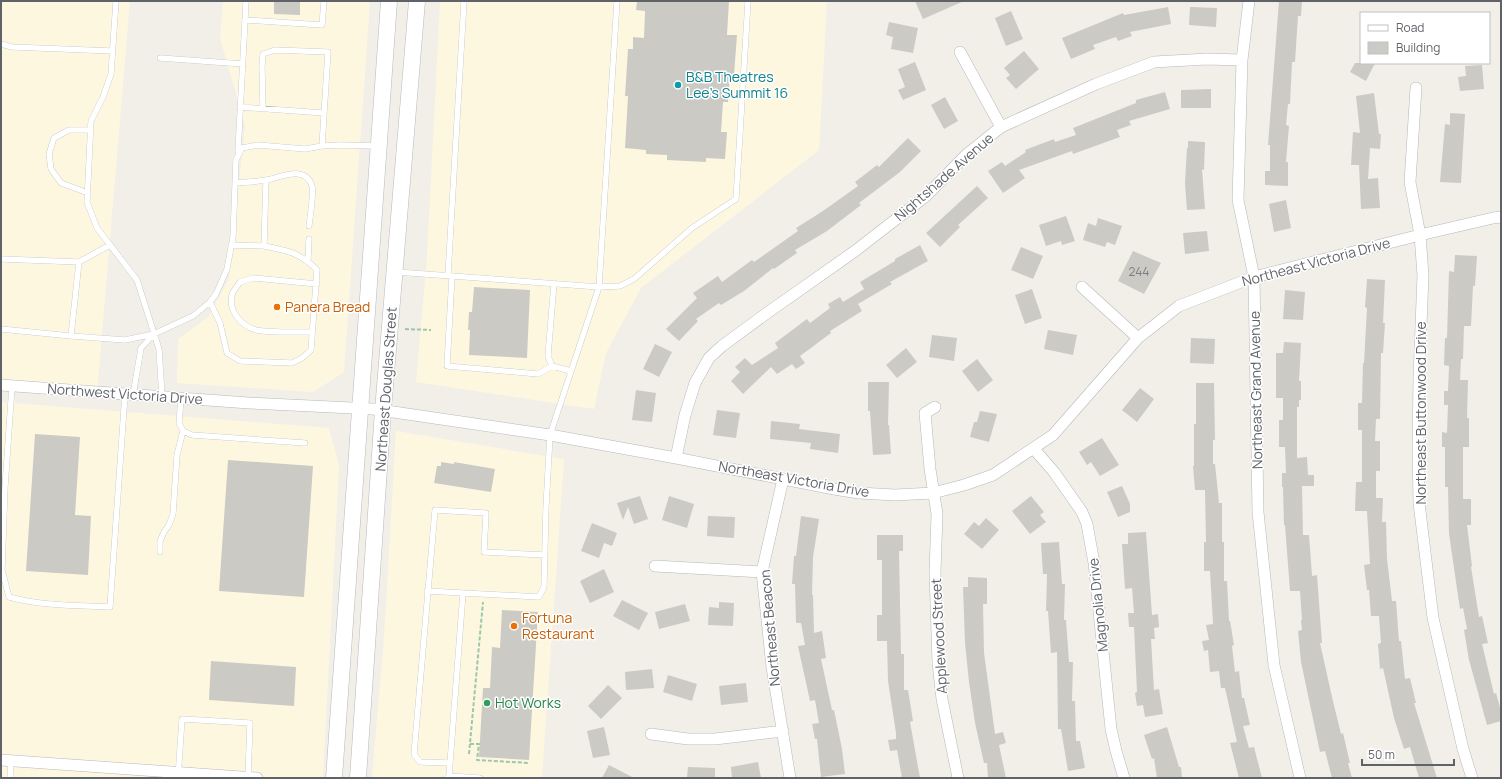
<svg xmlns="http://www.w3.org/2000/svg" width="1502" height="779" viewBox="0 0 1502 779" font-family="Manrope,sans-serif">
<style>
.commercial{fill:#fef7e0}
.building{fill:#cccac5}
.lines{fill:none;stroke-linecap:round;stroke-linejoin:round}
.service-casing{stroke:#b5b8bc;stroke-width:6}
.minor-casing{stroke:#b5b8bc;stroke-width:12}
.secondary-casing{stroke:#b6babf;stroke-width:17}
.path{stroke:#9cc7a9;stroke-width:2;stroke-dasharray:4 2;stroke-linecap:butt}
.service{stroke:#fff;stroke-width:5.5}
.minor{stroke:#fff;stroke-width:11}
.secondary{stroke:#fff;stroke-width:16}
.culture-dot{fill:#0f9aa8;stroke:#fff;stroke-width:1.5}
.food-dot{fill:#e8710a;stroke:#fff;stroke-width:1.5}
.leisure-dot{fill:#2e9e5b;stroke:#fff;stroke-width:1.5}
.labels{text-anchor:middle;stroke-width:3;stroke-linejoin:round;paint-order:stroke}
.number-label{font-size:12px;fill:#7a7d7f}
.culture-label{font-size:14px;fill:#0d838f;stroke:#fff;text-anchor:start}
.street-label{font-size:14px;fill:#5f6368;stroke:#fff}
.food-label{font-size:14px;fill:#c56008;stroke:#fff;text-anchor:start}
.leisure-label{font-size:14px;fill:#27864d;stroke:#fff;text-anchor:start}
</style>
<rect width="100%" height="100%" fill="#f1efe8"/>
<path class="commercial" d="M1,1H130L97,392L1,389Z
M223,1H370L344,372L313,392L177,383L178,339L208,317L229,279L245,125L220,38Z
M440,1H827L819,150L641,288L606,353L594,409L416,382L427,258Z
M1,402L329,428L339,466L323,778H1Z
M396,431L564,459L542,778H372L384,638Z"/>
<path class="building" d="M274,1H300V15L274,14Z
M637,1H729L727,35H737L734,75L730,74L728,102H723L721,132H727L725,159L706,158V162L667,160V155L646,154V150L625,148L628,96H625L628,49H633V37L644,38L645,11L636,10Z
M915,1H964L923,19Z
M1279,1H1302L1301,16H1298L1295,62H1292L1290,104H1288L1286,125L1289,126L1286,162H1288V186L1265,185V171H1270V145H1268Z
M1168,7L1171,24L1130,32L1132,36L1118,41L1116,37L1093,45L1095,49L1071,59L1062,38L1123,13L1124,15Z
M1190,7L1217,8L1216,27L1189,25Z
M1011,11L1023,39L1006,46L995,18Z
M889,22L918,28L913,53L891,49L893,37L886,35Z
M1024,51L1039,69L1016,89L1006,78L1010,75L1004,68Z
M915,62L926,90L903,100L898,90L905,87L898,69Z
M1355,63H1375L1366,81L1350,72Z
M1482,65L1484,89L1460,91L1458,77L1466,76L1465,66Z
M1211,89V108H1181V90Z
M1165,92L1170,109L1129,121L1131,125L1117,130L1120,137L1073,154L1072,151L1019,170L1025,178L1003,193L988,171L1002,162L1005,166L1026,152L1025,150L1054,139L1055,142L1076,135L1073,128L1136,103V100Z
M1374,93L1379,134H1381L1380,149L1370,148L1368,179L1378,178L1380,208L1361,209L1359,165H1351L1353,132L1360,133L1356,96Z
M945,97L958,121L944,129L931,105Z
M1450,113L1465,114L1461,183L1440,182L1445,124L1450,125Z
M908,138L921,151L900,172L859,203L861,205L827,231L795,250L797,253L774,269L773,268L744,291L721,305L719,303L696,319L698,321L679,341L666,329L697,298L693,293L718,276L722,282L752,260L754,262L798,231L796,228L823,211L858,186L855,182L877,165L879,167Z
M1188,141L1205,142L1204,170L1202,169L1205,209L1187,210L1185,183L1187,148H1188Z
M977,186L988,198L958,225L960,227L940,247L926,233Z
M1286,200L1291,228L1274,232L1269,204Z
M1066,216L1075,241L1062,245L1061,241L1046,246L1039,225Z
M1098,218L1122,226L1115,245L1107,242L1105,247L1083,240L1088,223L1096,226Z
M1207,231L1209,251L1185,254L1183,233Z
M920,245L928,261L890,282L892,284L858,304L862,311L830,331L831,333L800,356L805,363L796,369L792,364L777,374L771,367L743,394L731,381L740,372L735,367L745,358L752,365L778,348L775,343L807,319L810,323L830,308L828,304L840,297L843,302L864,289L860,282L895,261V259Z
M1021,247L1043,256L1033,279L1011,270Z
M1133,251L1161,263L1144,294L1118,281Z
M1455,255L1477,256L1475,286H1473L1471,326H1464L1463,359H1461L1460,380H1468L1467,418H1469V447H1463V499H1471V525H1467L1472,566L1471,567L1479,617L1482,616L1488,643L1482,644L1494,694L1496,693L1501,711V721L1487,725L1469,660L1464,630L1467,629L1463,608L1460,609L1449,534L1448,487H1445V447H1442V432L1447,433L1448,405H1444V391H1448L1449,366L1444,365L1445,338H1447L1449,271L1454,272Z
M1367,279L1385,280L1383,323H1385L1383,353H1381L1380,419H1376L1375,441H1380V471H1376V498H1383L1382,522H1386L1387,559L1392,601H1396L1399,641H1401L1405,679L1410,678L1416,703H1414L1437,778H1419L1410,747L1404,749L1394,718L1383,668L1380,669L1378,644L1381,643L1379,616H1371L1369,590H1367L1364,565L1370,564L1367,511H1355L1356,482H1362V430H1358V403H1362L1363,363H1364L1367,308L1365,307Z
M474,287L530,290L527,358L469,355L470,330H468L469,312H472Z
M1032,289L1042,318L1025,324L1015,295Z
M1285,290L1305,292L1303,320L1283,319Z
M1048,330L1077,335L1073,355L1044,349Z
M932,335L957,338L954,361L929,357Z
M1191,338L1215,339L1214,364L1190,363Z
M1284,342L1301,343L1299,381H1301V400H1299V407H1297V458L1307,457L1308,475H1314V486H1302L1303,535H1309L1312,576L1317,575L1322,643H1320L1332,697L1341,734L1343,733L1350,763H1348L1352,778H1332L1325,751L1320,752L1301,662L1298,631L1302,630L1301,620H1302L1300,591H1290L1285,525H1284L1283,487H1282V473H1286L1285,447H1279V420H1283V398H1276V353H1283Z
M655,344L672,352L659,377L643,369Z
M906,348L917,362L897,378L886,365Z
M977,359L993,380L978,392L962,371Z
M868,382H889L888,425H889L891,454L873,455L870,411H868Z
M1196,383H1214L1215,440H1213V464H1215L1219,503H1222V542H1224V581H1227L1229,621H1230L1234,645L1232,646L1235,672L1239,671L1242,698H1244L1250,725L1243,726L1249,748L1254,747L1262,778H1239L1230,743L1237,742L1225,688H1221L1219,671L1210,672L1208,650L1204,651L1202,641L1209,640L1206,625L1213,624L1210,571H1204V542H1206L1205,490H1195L1193,466H1194V424H1196Z
M1140,388L1154,399L1137,422L1122,410Z
M636,390L656,393L652,422L632,420Z
M717,410L740,413L736,438L713,435Z
M980,411L997,414L989,442L970,437L974,422H977Z
M771,421L800,424L799,429L840,434L838,453L810,449L811,443L770,439Z
M35,434L80,437L75,515L91,516L88,575L26,571Z
M1102,438L1119,465L1100,476L1091,462L1087,465L1079,452Z
M228,460L313,466L304,597L219,591Z
M441,462L454,464V462L495,469L491,492L434,483L437,466H441Z
M1122,486L1130,504V512L1118,517L1107,492Z
M640,496L648,519L634,524L628,507L623,520L617,503Z
M669,496L694,504L687,528L662,520Z
M1031,496L1044,512L1040,515L1046,522L1030,534L1012,511Z
M708,516L735,517L734,538L707,536Z
M801,516L819,519L813,557L812,595H813L814,633L822,631L826,658L821,659L832,710H834L842,749L845,774L821,777L817,739H815L812,724L819,723L815,700L810,701L798,646L805,645L801,623H796L795,584H792L794,556H796Z
M986,518L999,530L982,549L964,534L974,522L979,526Z
M592,523L617,533L612,546L604,543L599,558L581,551Z
M1146,532L1152,615L1158,614L1159,627L1154,628L1155,639H1151L1154,690L1159,689L1163,714L1145,717L1143,705L1137,706L1135,693L1137,692L1134,627H1129L1128,613H1134L1132,588L1125,589L1122,544H1128V533Z
M877,535H903V551H899L901,654H904V690H908L913,721L910,722L920,778H902L897,750L890,751L888,740L896,739V733L888,681L887,641H877V615H882V560H877Z
M1059,542L1062,584H1065L1064,620H1066L1069,662H1073L1072,701H1075L1076,741H1080L1085,768L1068,771L1061,729H1058L1057,652L1051,653L1048,611H1046L1047,574H1043L1041,543Z
M604,569L614,592L590,603L580,581Z
M968,577L987,578V604H983L984,653L995,734L1003,732L1006,743L999,745L1006,778H988L987,763H984L975,723L969,682L965,643L963,587H968Z
M622,600L648,613L639,630L613,616Z
M719,602L734,603L733,626L708,625L709,607L719,608Z
M685,604L690,621L659,629L655,612Z
M502,610L538,612L529,760L479,757L483,688H490L492,647L500,648Z
M211,661L296,667L294,706L209,700Z
M652,669L654,688L626,690L625,672Z
M668,675L697,684L692,701L663,692Z
M746,683L748,702L721,705L719,686Z
M608,685L622,698L601,719L588,706Z
M604,727L610,755L593,758L587,731Z
M1167,727L1179,767H1181L1182,778H1157L1154,758L1152,759L1144,735Z
M758,762L761,778H732L731,767Z
M609,765L634,778H602Z
M688,767L715,768V778H687Z"/>
<g class="lines">
<g class="service-casing">
<path id="service" d="M116,1L111,74L103,97L91,121L87,202L97,228L137,280L159,349L162,397
M246,1L245,20L322,25L324,1
M1,44L12,47L112,51
M160,58L243,64
M240,107L324,113
M263,109L262,67L263,54L275,50L328,52L322,146
M238,152L245,20
M235,183C245,182 256,182 266,180C279,178 305,164 312,186C314,193 310,217 309,226
M88,193L61,183L51,169L49,154L54,138L69,130H91
M110,245L79,262L71,336L125,340L154,334L193,316L210,302L216,294L227,269L233,237L236,160L242,148L258,145L305,149L322,146L340,145L377,146
M231,245L264,246
M1,259L79,262
M308,260L309,239
M396,272L452,276
M448,275L464,1
M210,302L220,323L227,353L240,361L292,363L302,358L311,350L317,270C301,253 286,250 264,246L266,180
M1,329L71,336
M313,332C297,332 271,333 256,330C241,326 226,309 233,292C235,289 238,285 240,282L253,278L317,284
M552,366L548,356L554,283
M571,371L552,366L538,374L447,366L452,276L599,287L620,286L634,279L692,228L736,199L748,1
M12,386L5,487L2,570L9,597C41,606 76,605 110,607L125,394
M133,395L141,348L154,334
M181,398L179,423L183,431L192,435L305,443
M160,552V541L164,532L169,525L173,514L177,455L183,431
M427,591L463,593
M450,763L420,762L414,754L435,510L486,513L484,552L545,555
M449,776L480,778
M10,778L11,761
M178,778L182,719L250,723L248,777
M447,778L449,776L463,593L539,597L544,587L546,507L550,435L599,287L617,1"/>
</g>
<g class="minor-casing">
<path id="minor" d="M1249,1L1242,60L1238,200L1254,277L1258,512L1274,665L1300,778
M960,52L1001,127
M1416,88L1410,182L1420,235L1423,275L1419,377L1418,447L1419,503L1433,618L1463,749L1472,778
M1082,287L1138,338
M1,385L249,403L373,409L550,435L676,458L834,489L859,493L895,495L933,493L964,485L993,475L1053,435L1138,338L1179,306L1254,277L1420,235L1493,218L1501,217
M935,407L925,413L930,469L937,514L935,573L938,663L942,699L958,778
M1034,449L1054,472L1082,512L1087,524L1094,563L1111,729L1116,751L1124,778
M676,458L685,415L695,383L709,358L722,346L767,313L855,251L926,196L966,155L1001,127L1096,84L1154,62L1207,59L1242,60
M783,479L762,572L772,667L790,778
M655,566L762,572
M651,734L688,739H715L783,731
M1,760L257,778"/>
</g>
<g class="secondary-casing">
<path id="secondary" d="M334,778L389,1
M358,778L383,410L417,1"/>
</g>
<path class="path" d="M405,329L431,330
M470,744H479L477,760L529,763
M469,754L483,602"/>
<use href="#service" class="service"/>
<use href="#minor" class="minor"/>
<use href="#secondary" class="secondary"/>
</g>
<circle class="culture-dot" cx="678" cy="85" r="4"/>
<g class="food-dot">
<circle cx="277" cy="307" r="4"/>
<circle cx="514" cy="626" r="4"/>
</g>
<circle class="leisure-dot" cx="487" cy="703" r="4"/>
<g class="labels">
<g class="number-label">
<text x="1139" y="276">244</text>
</g>
<g class="culture-label">
<text x="686" y="82">B&amp;B Theatres<tspan x="686" dy="16">Lee's Summit 16</tspan></text>
</g>
<g class="street-label">
<text transform="translate(944 177) rotate(-41)" y="5">Nightshade Avenue</text>
<text transform="translate(1316 262) rotate(-15)" y="5">Northeast Victoria Drive</text>
<text transform="translate(386 389) rotate(-86)" y="5">Northeast Douglas Street</text>
<text transform="translate(1256 390) rotate(-91)" y="5">Northeast Grand Avenue</text>
<text transform="translate(125 394) rotate(4)" y="5">Northwest Victoria Drive</text>
<text transform="translate(1421 413) rotate(-90)" y="5">Northeast Buttonwood Drive</text>
<text transform="translate(794 479) rotate(10)" y="5">Northeast Victoria Drive</text>
<text transform="translate(1098 605) rotate(-96)" y="5">Magnolia Drive</text>
<text transform="translate(770 628) rotate(-95)" y="5">Northeast Beacon</text>
<text transform="translate(939 636) rotate(-93)" y="5">Applewood Street</text>
</g>
<g class="food-label">
<text x="285" y="312">Panera Bread</text>
<text x="522" y="623">Fortuna<tspan x="522" dy="16">Restaurant</tspan></text>
</g>
<g class="leisure-label">
<text x="495" y="708">Hot Works</text>
</g>
</g>
<rect width="1502" height="779" fill="none" stroke="#5f6368" stroke-width="4"/>
<rect x="1360" y="12" width="130" height="52" fill="#ffffff" stroke="#bfc1c3"/>
<rect x="1368" y="25" width="20" height="6" fill="#ffffff" stroke="#bfc1c3"/>
<text x="1396" y="32" font-size="12" fill="#5f6368">Road</text>
<rect x="1368" y="42" width="20" height="12" fill="#cccac5" stroke="#bfc1c3"/>
<text x="1396" y="52" font-size="12" fill="#5f6368">Building</text>
<path d="M1362 759v6h92v-6" fill="none" stroke="#5f6368" stroke-width="2"/>
<text x="1368" y="759" font-size="12" fill="#5f6368" stroke="#ffffff" stroke-width="3" paint-order="stroke">50 m</text>
</svg>
